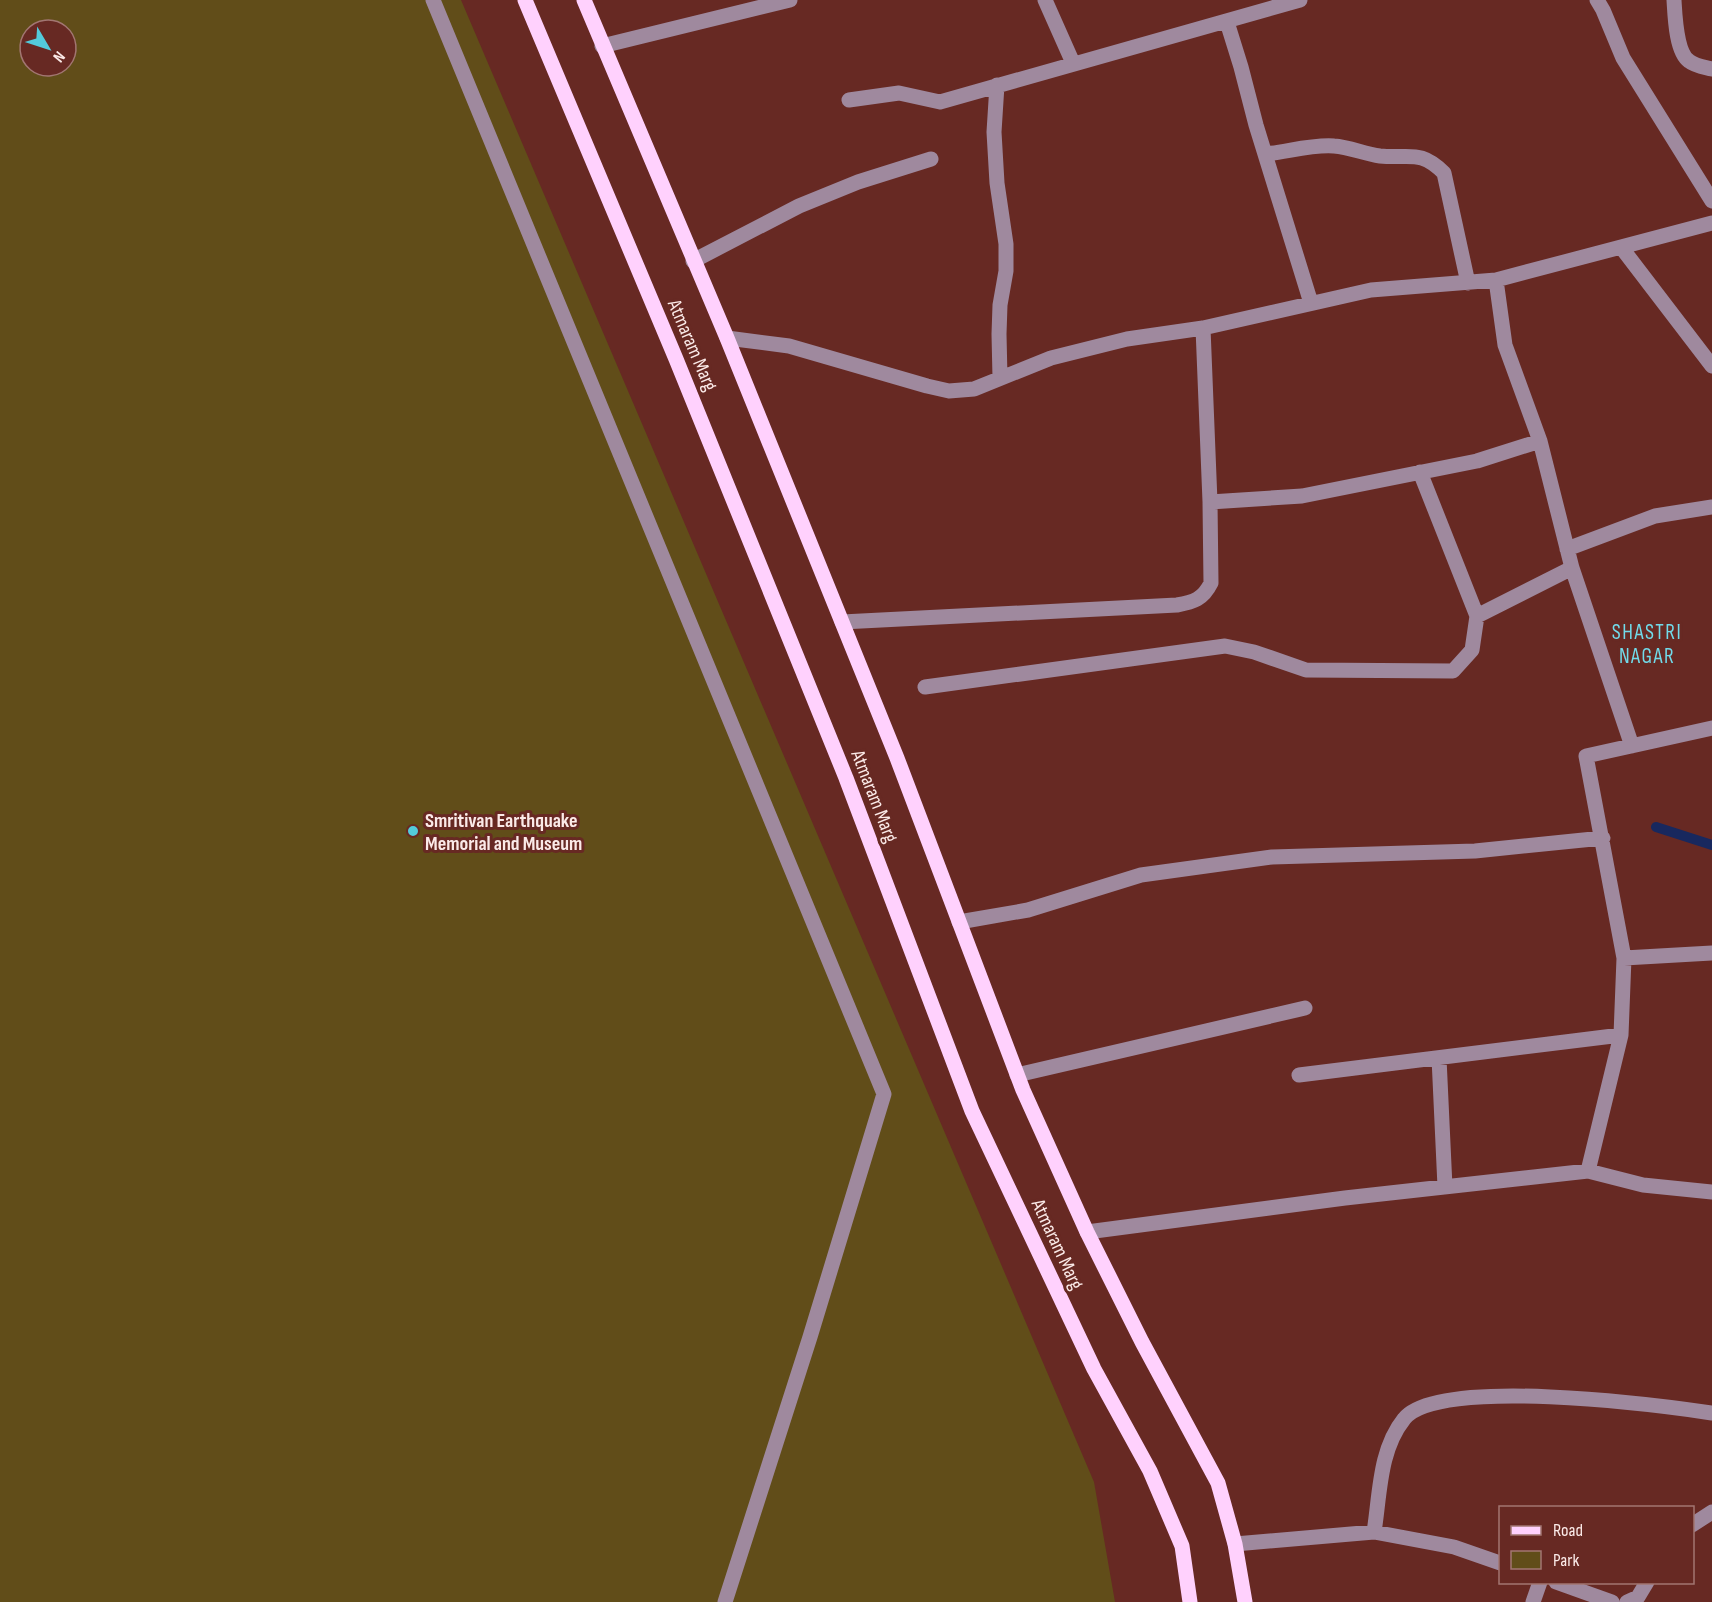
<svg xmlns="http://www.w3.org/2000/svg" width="1712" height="1602" viewBox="0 0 1712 1602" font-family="'Sofia Sans Condensed',sans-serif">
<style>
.green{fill:#614d19;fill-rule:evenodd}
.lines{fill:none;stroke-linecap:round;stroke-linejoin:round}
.stream{stroke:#18285e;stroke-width:10}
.minor{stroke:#9f899e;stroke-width:15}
.major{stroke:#ffd1fd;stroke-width:15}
.poi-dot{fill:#53cbdb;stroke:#672923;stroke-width:2}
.labels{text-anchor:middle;stroke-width:6;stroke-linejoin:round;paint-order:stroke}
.street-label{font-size:20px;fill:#fbeae8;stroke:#672923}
.poi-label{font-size:20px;font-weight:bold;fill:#fbeae8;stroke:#672923;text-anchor:start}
.neighbourhood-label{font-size:21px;letter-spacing:1.5px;fill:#71dbea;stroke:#672923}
</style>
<rect width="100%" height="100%" fill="#672923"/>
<path class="green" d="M0,0H461L1094,1482L1115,1602H0ZM30,30H66V66H30Z"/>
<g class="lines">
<path class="stream" d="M1656,827L1712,845"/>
<path class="minor" d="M433,0L884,1094L810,1337L725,1602
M1045,0L1073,63
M1597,0L1603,10L1623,58L1712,201
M1674,0C1675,16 1676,52 1689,61C1695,66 1704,67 1712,69
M1227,22L1241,67L1256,125L1311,303
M602,46L790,0
M997,85L994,132L997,183L1006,244V271L1000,305L999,334L1000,378
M849,100L899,93L940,102L1300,0
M1265,154C1286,152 1314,144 1334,146C1350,147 1364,154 1380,156C1410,159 1420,149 1444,173L1468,283
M1621,247L1712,366
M693,261L799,206L858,182L931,159
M1496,280L1505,345L1540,441L1572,568L1632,746
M727,338L789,346L927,386L949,391L974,389L1051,358L1127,339L1203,328L1371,290L1496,280L1712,223
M1420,472L1477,616
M1210,502L1302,496L1477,461L1540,441
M1567,549L1655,516L1712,507
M842,622L1177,605C1194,602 1203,599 1211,583L1210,502L1203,328
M925,687L1225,646L1254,652L1306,670L1453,671L1472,650L1477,616L1572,568
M959,922L1028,910L1141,875L1272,857L1475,851L1603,838
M1624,958L1712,953
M1439,1058L1445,1187
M1017,1075L1305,1008
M1299,1075L1621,1035
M1588,1171L1621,1035L1624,958L1586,756L1712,728
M1087,1232L1345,1198L1588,1171L1643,1185L1712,1192
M1692,1525L1712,1512
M1374,1532C1380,1495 1379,1450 1404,1419C1437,1376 1658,1405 1712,1413
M1235,1544L1374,1532L1454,1547L1500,1563
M1556,1582L1612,1602
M1533,1602L1540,1582
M1627,1602L1638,1597L1647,1582"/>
<path class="major" d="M525,0L676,359L846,778L972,1111L1094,1369L1150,1471L1182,1546L1190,1602
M584,0L727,338L897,758L1023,1090L1087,1232L1142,1342L1218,1483L1235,1544L1245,1602"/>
</g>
<circle class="poi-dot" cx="413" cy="831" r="6"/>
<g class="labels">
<g class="street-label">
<text transform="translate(693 345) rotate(67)" y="7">Atmaram Marg</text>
<text transform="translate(875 796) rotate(69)" y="7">Atmaram Marg</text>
<text transform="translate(1058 1244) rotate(65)" y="7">Atmaram Marg</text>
</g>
<g class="poi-label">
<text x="425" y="827">Smritivan Earthquake<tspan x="425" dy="23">Memorial and Museum</tspan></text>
</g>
<g class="neighbourhood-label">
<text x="1647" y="639">SHASTRI<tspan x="1647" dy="24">NAGAR</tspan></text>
</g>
</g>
<rect x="1499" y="1506" width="195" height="78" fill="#672923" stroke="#a27672" stroke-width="1.5"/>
<rect x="1511" y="1526" width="30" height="9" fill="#ffd1fd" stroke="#a27672" stroke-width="1.5"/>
<text x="1553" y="1536" font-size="18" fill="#fbeae8">Road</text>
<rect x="1511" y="1551" width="30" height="18" fill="#614d19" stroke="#a27672" stroke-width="1.5"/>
<text x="1553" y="1566" font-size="18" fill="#fbeae8">Park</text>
<g transform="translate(48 48) rotate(129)"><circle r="28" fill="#672923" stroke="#a27672" stroke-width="1.5"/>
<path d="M0-4.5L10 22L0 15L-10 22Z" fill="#53cbdb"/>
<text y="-9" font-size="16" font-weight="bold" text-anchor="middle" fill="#fbeae8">N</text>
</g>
</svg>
